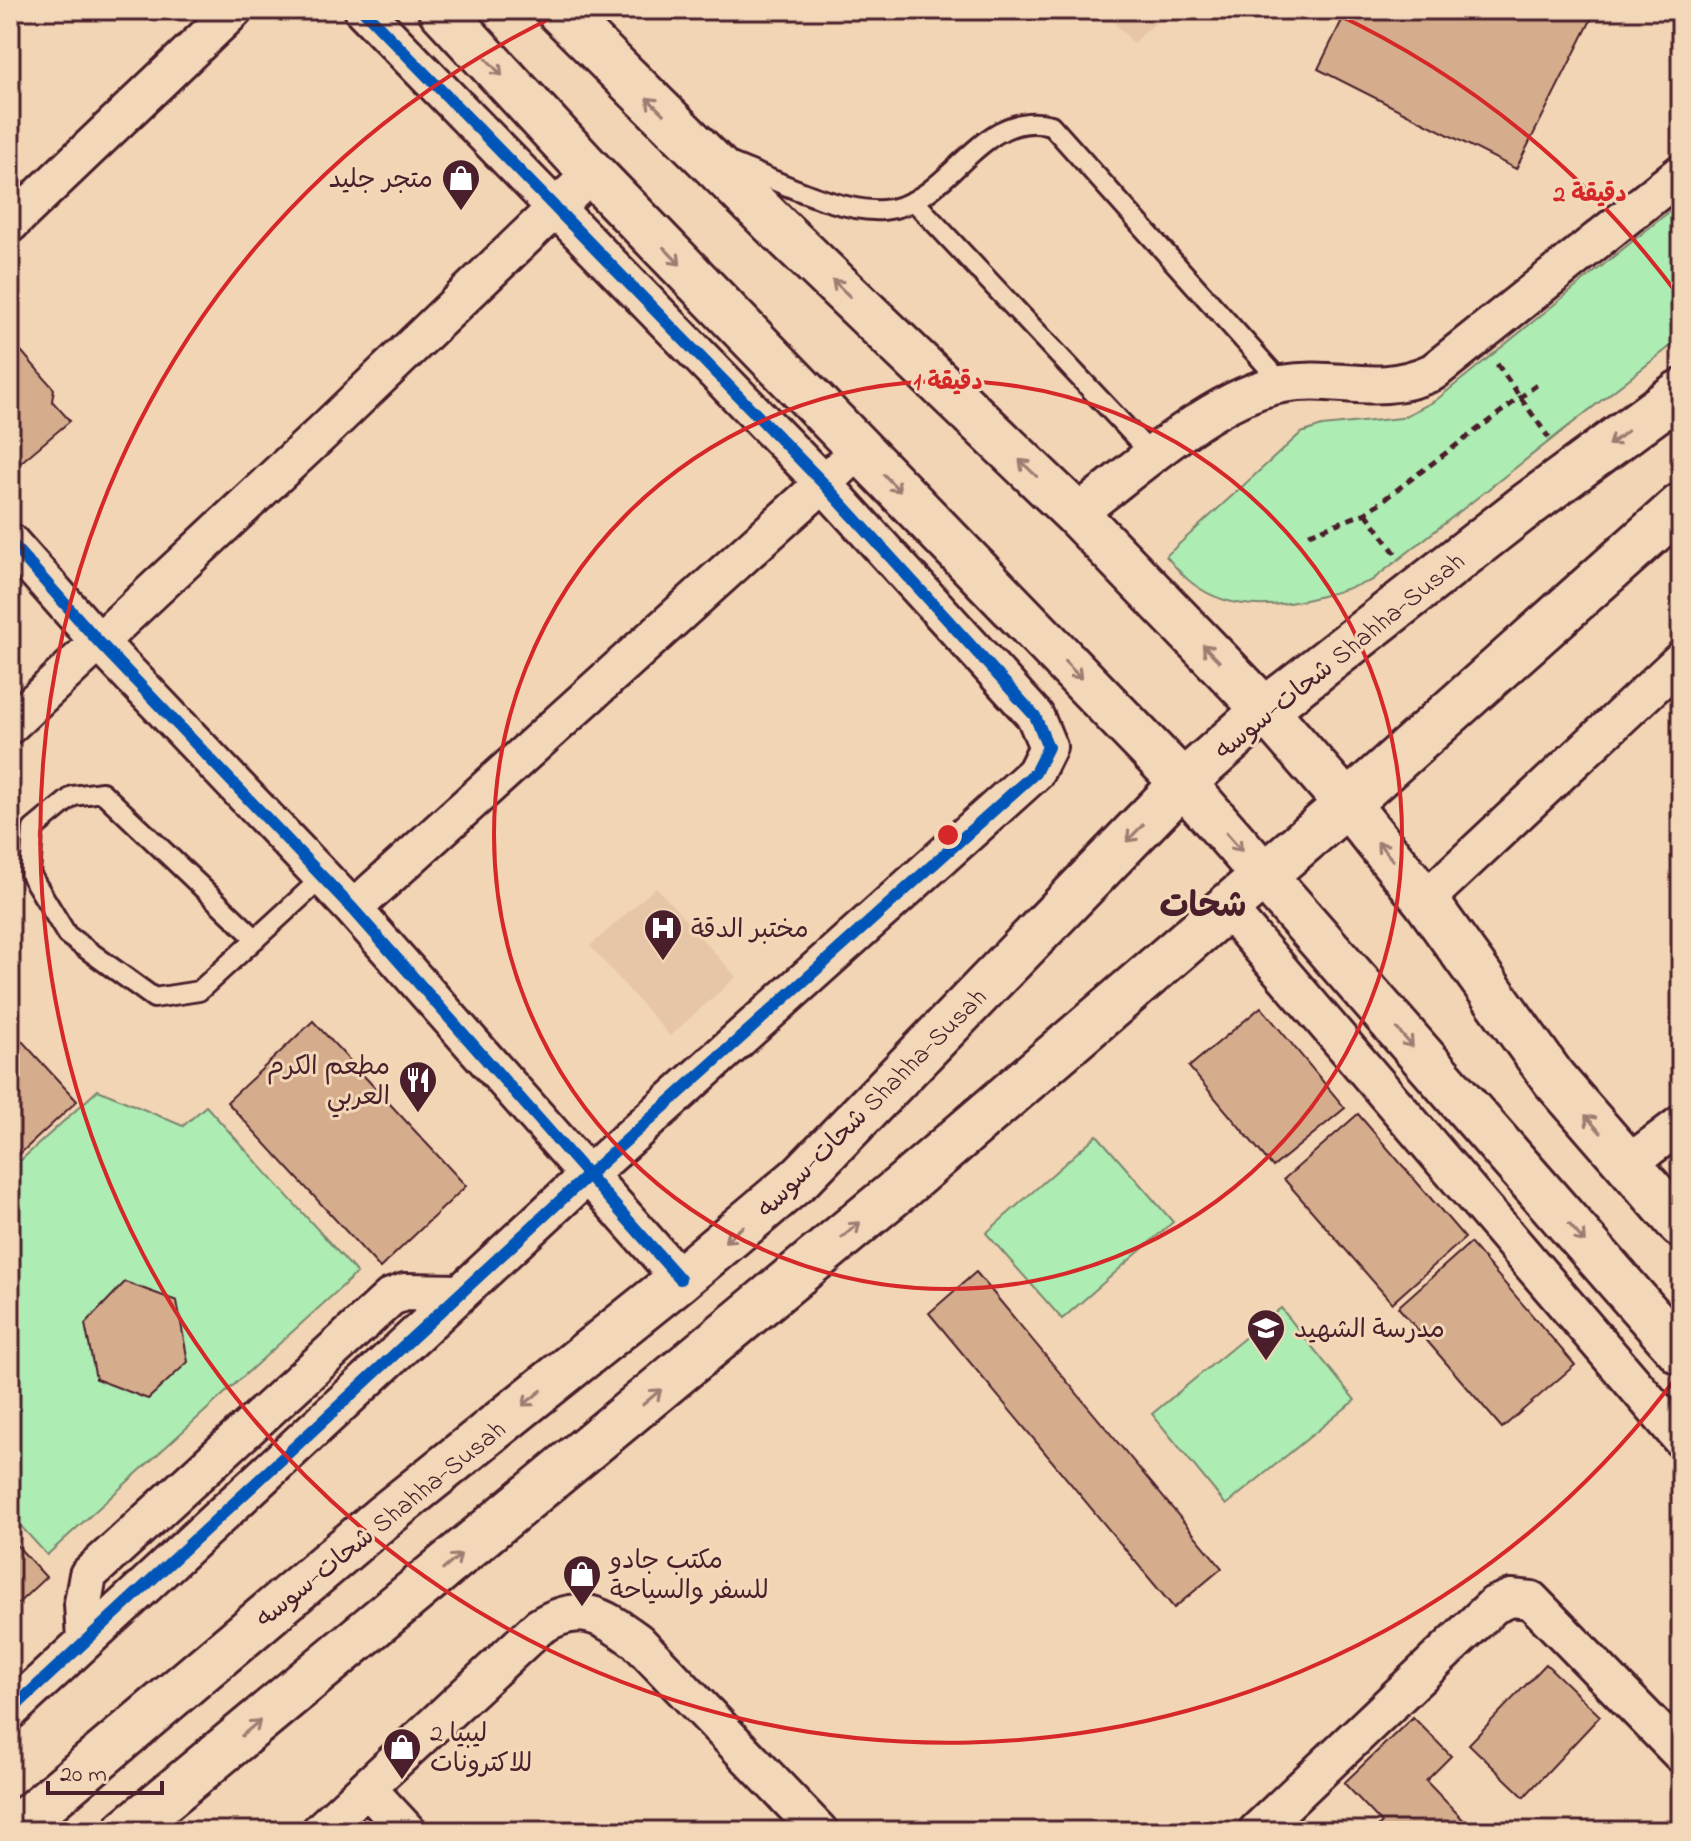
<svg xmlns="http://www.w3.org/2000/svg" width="1691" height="1841" viewBox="0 0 1691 1841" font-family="'Indie Flower','Playpen Sans Arabic',sans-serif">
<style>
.built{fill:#e6c6a6}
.green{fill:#adecb3;stroke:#7c866f;stroke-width:2}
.building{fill:#d5ad8d;stroke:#4a1f2b;stroke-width:2}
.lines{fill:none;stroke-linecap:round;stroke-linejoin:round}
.service-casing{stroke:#4a1f2b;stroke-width:24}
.minor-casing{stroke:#4a1f2b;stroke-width:42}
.tertiary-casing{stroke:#4a1f2b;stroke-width:50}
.primary-casing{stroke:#4a1f2b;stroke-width:50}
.path{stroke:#4a1f2b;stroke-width:5;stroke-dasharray:8 6;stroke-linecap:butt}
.service{stroke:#f2d8b9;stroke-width:18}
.minor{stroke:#f2d8b9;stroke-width:36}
.tertiary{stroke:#f2d8b9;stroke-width:44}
.primary{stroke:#f2d8b9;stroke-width:44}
.cycleway-casing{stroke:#f2d8b9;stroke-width:17}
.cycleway{stroke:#0057b8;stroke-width:12}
.oneway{stroke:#9e7c72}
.ring{fill:none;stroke:#d62828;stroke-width:4}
.labels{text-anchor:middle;stroke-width:6;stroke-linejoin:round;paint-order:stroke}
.poi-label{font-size:26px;fill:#4a1f2b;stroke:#f2d8b9;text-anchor:start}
.street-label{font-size:26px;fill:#4a1f2b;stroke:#f2d8b9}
.district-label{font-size:34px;font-weight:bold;fill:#4a1f2b;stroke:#f2d8b9}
.centre{fill:#d62828;stroke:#f2d8b9;stroke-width:4}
.ring-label{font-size:24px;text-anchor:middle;font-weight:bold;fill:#d62828;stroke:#f2d8b9;stroke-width:6;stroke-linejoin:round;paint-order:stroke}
</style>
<rect width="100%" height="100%" fill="#f2d5b4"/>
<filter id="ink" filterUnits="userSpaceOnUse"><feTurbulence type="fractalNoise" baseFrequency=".0125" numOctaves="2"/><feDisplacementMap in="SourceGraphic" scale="16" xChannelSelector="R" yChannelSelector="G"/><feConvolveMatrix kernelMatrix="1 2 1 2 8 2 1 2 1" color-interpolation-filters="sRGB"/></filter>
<g filter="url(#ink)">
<path class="built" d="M1103,10H1170L1133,43Z
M656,887L736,977L670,1036L590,946Z"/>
<path class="green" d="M1681,202V338L1371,581C1315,599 1244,624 1192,583C1182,576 1174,565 1166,556L1301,433L1322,426L1401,418L1435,401Z
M98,1090L183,1126L206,1106L357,1273L47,1555L10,1514V1170Z
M1097,1135L1173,1222L1062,1319L986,1233Z
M1281,1308L1355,1400L1226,1505L1152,1414Z"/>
<path class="building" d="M1347,10H1596L1516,169L1318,69Z
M10,338L54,389L52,401L70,421L13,469Z
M1261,1007L1345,1108L1273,1167L1189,1067Z
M313,1021L466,1186L380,1268L227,1102Z
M10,1028L77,1101L10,1163Z
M1358,1114L1465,1238L1392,1303L1284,1179Z
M1470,1243L1575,1365L1502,1428L1398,1307Z
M976,1272L1222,1568L1174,1608L929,1313Z
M125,1282L177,1301L188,1362L148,1399L96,1379L85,1324Z
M10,1538L46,1577L10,1611Z
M1546,1664L1600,1716L1524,1797L1469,1744Z
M1413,1717L1451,1756L1426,1781L1474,1831H1374L1382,1823L1344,1783Z"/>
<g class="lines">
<g class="service-casing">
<path id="service" d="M731,163C774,179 838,213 883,210C951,205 978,107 1051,125L1283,384
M915,202L1154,457
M256,939L102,792L73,796L33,829L30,874L67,935L154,998L199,991L323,877"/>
</g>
<g class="minor-casing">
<path id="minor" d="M10,224L234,10
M1076,514C1133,472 1213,396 1282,384C1339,374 1375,398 1433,372L1681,173
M10,542L98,641L353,909L680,1279
M10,725L323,432L592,173
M1425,900L1681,660
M1227,908L1681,1439
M353,909L860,450
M1628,1164L1681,1124
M85,1641L83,1603L88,1575L391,1297L405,1292L461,1293
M10,1711L589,1174L1035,773L1048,747L1035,716L823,483L363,10
M367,1788L407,1831
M320,1831L539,1627C580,1601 601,1615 637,1641L819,1831
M1257,1831L1494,1605L1511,1598L1531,1600L1681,1754"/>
</g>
<g class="tertiary-casing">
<path id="tertiary" d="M441,10L592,173L1183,783L1681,1352
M558,10L778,228L1076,514L1265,710L1347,804L1425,900L1554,1079L1681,1225"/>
</g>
<g class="primary-casing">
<path id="primary" d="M12,1831L382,1518L680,1279L801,1177L1183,783L1265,710L1522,509L1681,392
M126,1831L903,1186L1347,804L1681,506"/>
</g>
<path class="path" d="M1497,364L1549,438
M1366,513L1398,557
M1309,534L1366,513L1538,384"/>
<use href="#service" class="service"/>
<use href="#minor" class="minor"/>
<use href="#tertiary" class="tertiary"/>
<use href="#primary" class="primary"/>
<g class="cycleway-casing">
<path id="cycleway" d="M10,542L98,641L353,909L680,1279
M10,1711L589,1174L1035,773L1048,747L1035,716L823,483L363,10"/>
</g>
<use href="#cycleway" class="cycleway"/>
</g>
<defs><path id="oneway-shaft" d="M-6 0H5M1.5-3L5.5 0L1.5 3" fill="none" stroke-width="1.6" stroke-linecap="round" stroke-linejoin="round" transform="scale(2)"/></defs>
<g class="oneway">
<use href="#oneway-shaft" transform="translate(494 67) rotate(47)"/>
<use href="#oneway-shaft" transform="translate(655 106) rotate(-135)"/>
<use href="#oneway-shaft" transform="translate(672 256) rotate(46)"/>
<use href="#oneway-shaft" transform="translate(841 288) rotate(-136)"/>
<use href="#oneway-shaft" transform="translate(1618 438) rotate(144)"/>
<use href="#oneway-shaft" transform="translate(1028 468) rotate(-136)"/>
<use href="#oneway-shaft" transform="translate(892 483) rotate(46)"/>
<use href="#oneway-shaft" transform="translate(1211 653) rotate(-134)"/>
<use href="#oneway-shaft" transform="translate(1073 670) rotate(46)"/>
<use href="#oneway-shaft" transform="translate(1135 833) rotate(134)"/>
<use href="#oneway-shaft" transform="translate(1234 842) rotate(49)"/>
<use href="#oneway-shaft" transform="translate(1385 851) rotate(-129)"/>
<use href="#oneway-shaft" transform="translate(1405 1038) rotate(49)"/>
<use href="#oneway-shaft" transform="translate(1593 1124) rotate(-131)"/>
<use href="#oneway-shaft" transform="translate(851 1230) rotate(-40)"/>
<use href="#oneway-shaft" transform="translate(1577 1233) rotate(49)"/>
<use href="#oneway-shaft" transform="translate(734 1234) rotate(140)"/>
<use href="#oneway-shaft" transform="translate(652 1397) rotate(-40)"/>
<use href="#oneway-shaft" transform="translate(532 1398) rotate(141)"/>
<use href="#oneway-shaft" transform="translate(452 1562) rotate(-40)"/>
<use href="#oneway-shaft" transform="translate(251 1728) rotate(-40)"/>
</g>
</g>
<g class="ring">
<circle cx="948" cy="835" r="454"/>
<path d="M1678 1375A908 908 0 1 1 564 12M1332 12A908 908 0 0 1 1678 295"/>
</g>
<defs>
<g id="shop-pin" transform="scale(2)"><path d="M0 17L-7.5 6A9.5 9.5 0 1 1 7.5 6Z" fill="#4a1f2b" stroke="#f2d8b9"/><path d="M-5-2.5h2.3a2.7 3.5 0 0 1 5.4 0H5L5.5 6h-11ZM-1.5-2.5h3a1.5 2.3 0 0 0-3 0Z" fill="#fff"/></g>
<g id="hospital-pin" transform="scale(2)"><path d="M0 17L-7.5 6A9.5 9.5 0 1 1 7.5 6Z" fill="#4a1f2b" stroke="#f2d8b9"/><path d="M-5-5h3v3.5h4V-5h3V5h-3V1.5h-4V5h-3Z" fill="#fff"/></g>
<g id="restaurant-pin" transform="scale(2)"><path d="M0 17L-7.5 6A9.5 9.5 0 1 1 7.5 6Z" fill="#4a1f2b" stroke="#f2d8b9"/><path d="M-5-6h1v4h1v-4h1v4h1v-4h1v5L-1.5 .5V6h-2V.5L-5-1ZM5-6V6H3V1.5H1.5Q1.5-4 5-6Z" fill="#fff"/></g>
<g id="school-pin" transform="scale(2)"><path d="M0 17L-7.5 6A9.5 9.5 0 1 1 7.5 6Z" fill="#4a1f2b" stroke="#f2d8b9"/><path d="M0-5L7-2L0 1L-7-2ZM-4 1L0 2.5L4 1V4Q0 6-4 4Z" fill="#fff"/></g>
</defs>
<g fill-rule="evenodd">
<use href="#shop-pin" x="461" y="178"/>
<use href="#hospital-pin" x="663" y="928"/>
<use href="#restaurant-pin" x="418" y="1080"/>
<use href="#school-pin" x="1266" y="1328"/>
<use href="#shop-pin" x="582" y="1574"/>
<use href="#shop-pin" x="402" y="1747"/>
</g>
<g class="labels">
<g class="poi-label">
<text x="433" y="187" text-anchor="end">متجر جليد</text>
<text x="691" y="937">مختبر الدقة</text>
<text x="390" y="1074" text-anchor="end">مطعم الكرم<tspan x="390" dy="30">العربي</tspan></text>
<text x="1294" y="1337">مدرسة الشهيد</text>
<text x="610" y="1568">مكتب جادو<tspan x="610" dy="30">للسفر والسياحة</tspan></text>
<text x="430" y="1741">ليبيا 2<tspan x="430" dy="30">للاكترونات</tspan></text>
</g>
<g class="street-label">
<text transform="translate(1339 655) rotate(-39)" y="9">شحات-سوسه Shahha-Susah</text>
<text transform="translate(871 1102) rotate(-45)" y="9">شحات-سوسه Shahha-Susah</text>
<text transform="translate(380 1523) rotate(-39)" y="9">شحات-سوسه Shahha-Susah</text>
</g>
<g class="district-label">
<text x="1203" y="916">شحات</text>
</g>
</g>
<circle cx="948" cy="835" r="12" class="centre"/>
<g class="ring-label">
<text x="1590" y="201">2 دقيقة</text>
<text x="948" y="389">1 دقيقة</text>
</g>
<rect width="1691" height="1841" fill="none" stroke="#f2d8b9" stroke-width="40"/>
<rect x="20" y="20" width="1651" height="1801" fill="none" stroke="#4a1f2b" stroke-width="3" filter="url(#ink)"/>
<path d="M48 1781v12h114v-12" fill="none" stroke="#4a1f2b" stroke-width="4"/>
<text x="60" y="1781" font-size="24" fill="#4a1f2b" stroke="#f2d8b9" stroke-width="6" paint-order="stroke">20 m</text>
</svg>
